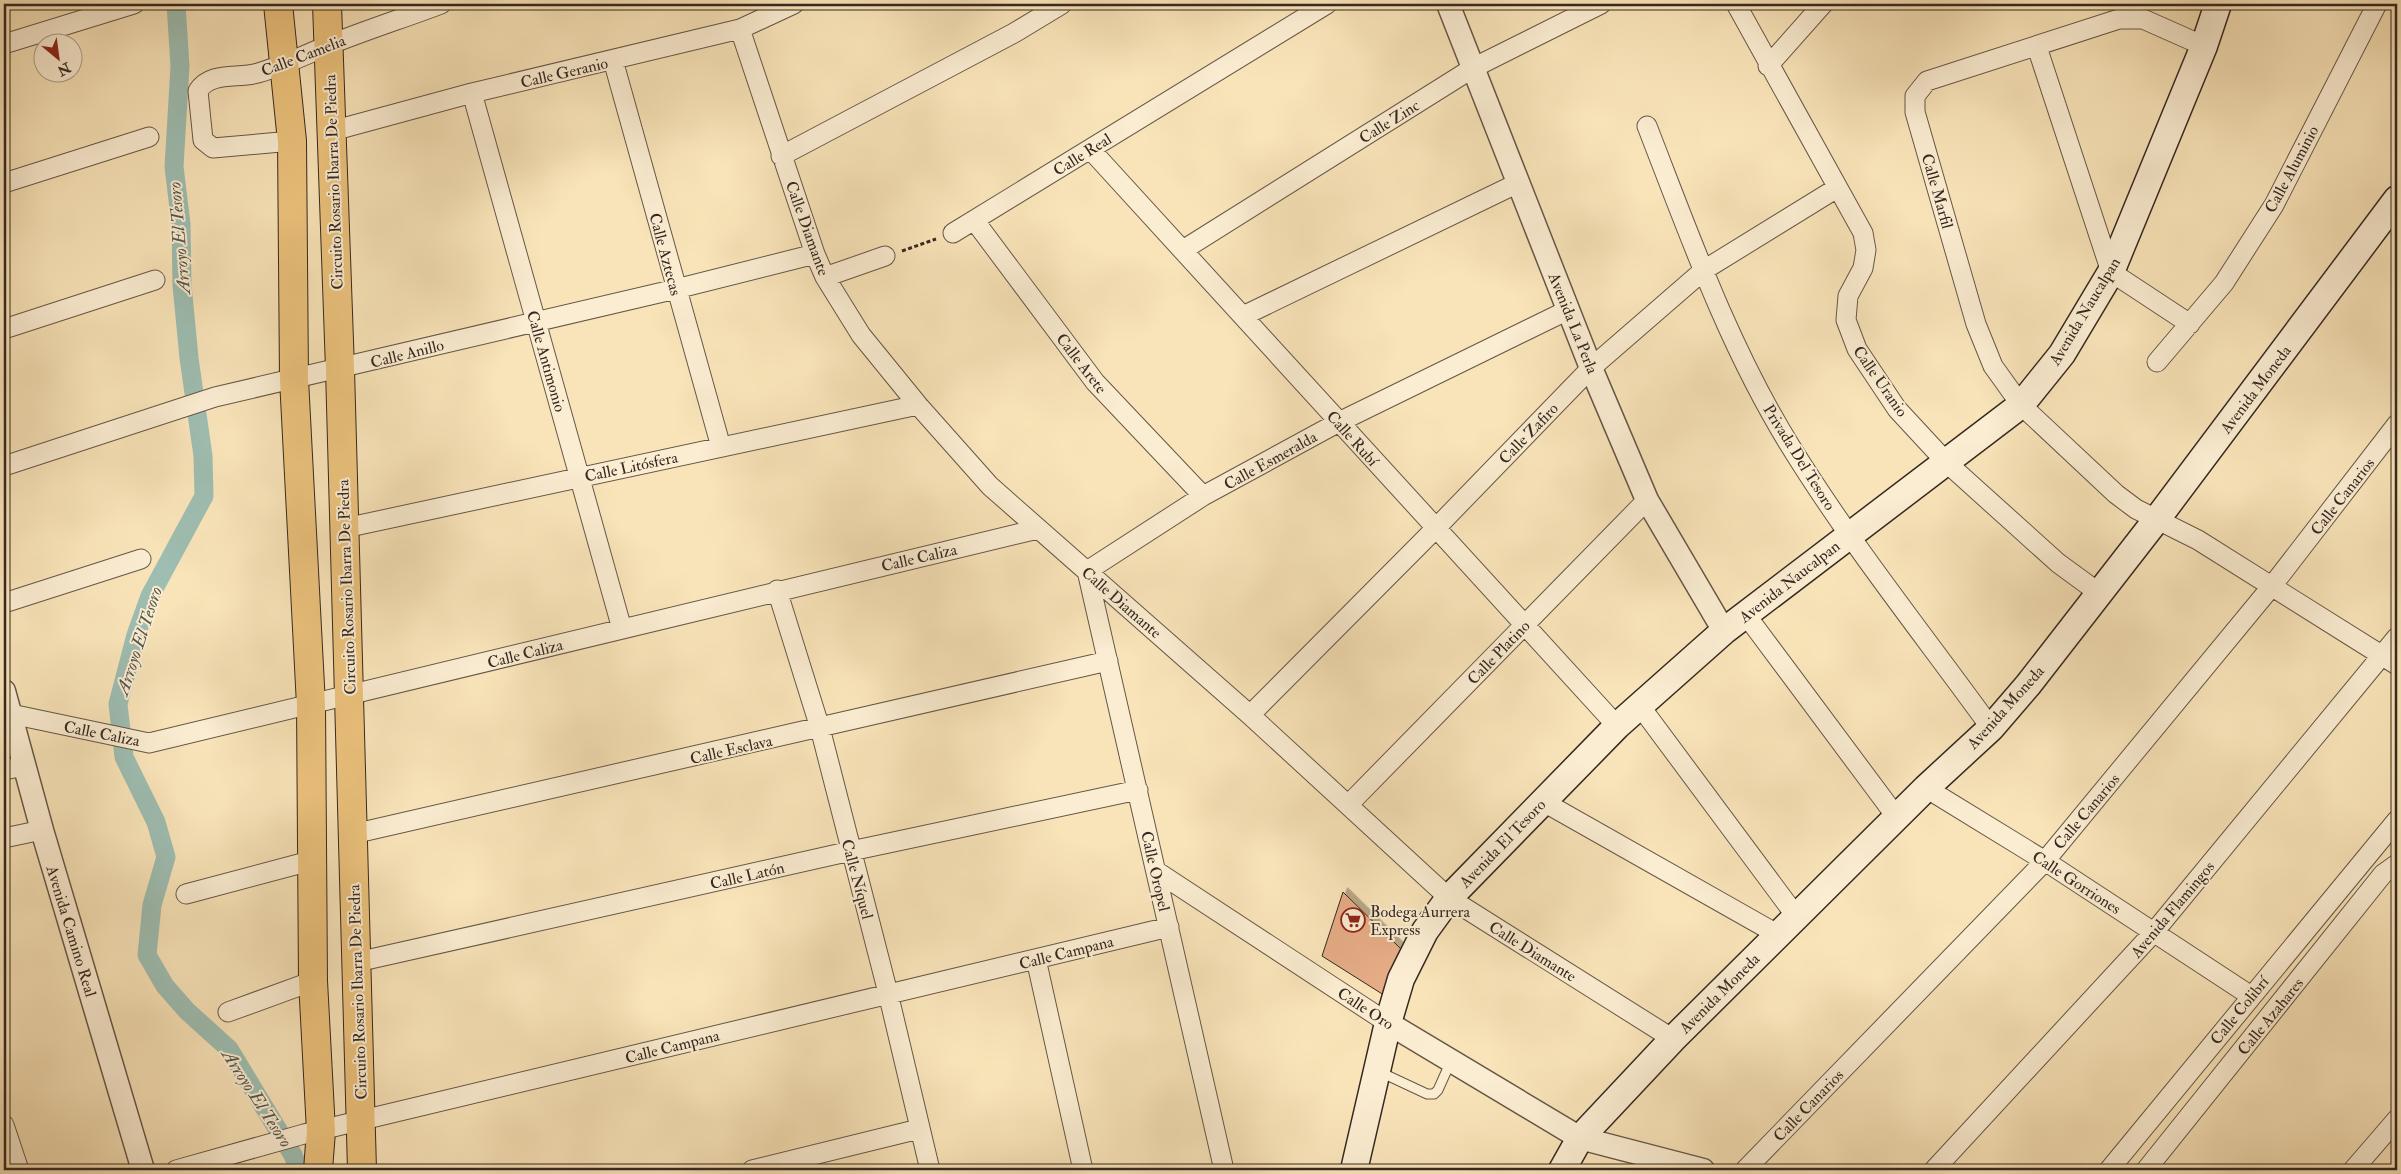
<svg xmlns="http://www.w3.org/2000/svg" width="2401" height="1174" viewBox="0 0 2401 1174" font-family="'IM FELL Double Pica',serif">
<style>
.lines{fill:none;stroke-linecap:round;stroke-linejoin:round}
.canal{stroke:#9ebeb2;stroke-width:19}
.building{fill:#e5ac86;stroke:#352821;filter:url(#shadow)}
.service-casing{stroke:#665747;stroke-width:11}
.minor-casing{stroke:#665747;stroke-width:21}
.tertiary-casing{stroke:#665747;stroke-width:25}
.secondary-casing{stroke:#352821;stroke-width:29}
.primary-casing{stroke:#352821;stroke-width:30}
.path{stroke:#352821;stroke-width:3;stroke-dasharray:4 2.5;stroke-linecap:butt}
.service{stroke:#fbedd2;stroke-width:9}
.minor{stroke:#fbedd2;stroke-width:19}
.tertiary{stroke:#fbedd2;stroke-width:22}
.secondary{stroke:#fbedd2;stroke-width:26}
.primary{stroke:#ecc27c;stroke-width:28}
.labels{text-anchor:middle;stroke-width:4;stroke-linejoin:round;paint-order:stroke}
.street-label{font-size:16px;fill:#352821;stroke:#fbedd2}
.poi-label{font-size:16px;fill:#352821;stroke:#fbedd2;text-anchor:start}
.water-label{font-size:18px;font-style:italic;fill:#54554c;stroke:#fbedd2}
</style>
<defs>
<filter id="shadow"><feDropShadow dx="4.5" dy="-4.5" stdDeviation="0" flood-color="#0004"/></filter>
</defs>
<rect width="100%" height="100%" fill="#f9e4b9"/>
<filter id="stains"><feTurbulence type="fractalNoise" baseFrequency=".004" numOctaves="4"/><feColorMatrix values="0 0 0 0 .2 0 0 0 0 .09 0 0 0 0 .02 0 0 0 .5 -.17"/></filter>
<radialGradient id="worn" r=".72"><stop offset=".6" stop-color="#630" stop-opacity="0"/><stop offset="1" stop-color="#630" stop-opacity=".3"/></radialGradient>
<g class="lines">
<path class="canal" d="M176,4L180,66L174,167L181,224L182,285L189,358L203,456L204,496L150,596L136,635L118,704L124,757L156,822L166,857L152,905L147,955L165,986L187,1011L229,1049L293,1155L299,1170"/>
</g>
<path class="building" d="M1343,892L1401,949L1387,997L1322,956Z"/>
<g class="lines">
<g class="service-casing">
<path id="service" d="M1380,1072L1427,1094H1434L1438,1090L1451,1061"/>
</g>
<g class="minor-casing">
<path id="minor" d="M1736,4L1863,233L1866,250L1863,268L1848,296L1846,320L1857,349L1897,409L1947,463L2058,563L2099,593
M740,29L815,254L825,277L861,335L918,405L990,486L1250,715L1449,898L1673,1039
M4,44L134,4
M2204,46L2143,19H2119L1927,81L1915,96V112L1976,324L1993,366L2021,405L2116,494L2136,509L2198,540L2397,665
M2037,47L2111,272L2190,324
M613,60L721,447
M1768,66L1823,4
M472,93L622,629
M1647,126C1689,234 1728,345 1789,444C1850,543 1923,634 1991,728
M332,131L472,93L740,29L794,4
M292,141L213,148L203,140L198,91C210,71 238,79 258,73C282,66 305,55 329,45C366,30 404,18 441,4
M1090,149L1617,726
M781,156L1014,33L1062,4
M4,183L149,137
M974,220L1095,382L1203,496
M953,233L1327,4
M1183,250L1473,68L1601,4
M825,277L885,256
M1243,316L1518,183
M4,329L155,280
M2157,362L2224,283L2274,205L2377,4
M4,466L215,397L676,289L815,254
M345,528L918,405
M777,590L820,728L888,993L930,1170
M4,603L141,559
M1746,615L1898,819
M1640,706L1796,916
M11,714L149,743L1038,529
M1250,715L1436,528L1591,368L1704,270L1837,188
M4,770L25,766
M1926,788L2045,861L2251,996
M1542,801L1777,934
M1349,804L1647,500
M353,834L1108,661
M4,838L42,830
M1156,871L1388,1023
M186,894L310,861
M1036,959L1083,1170
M357,962L851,851L1138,790
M228,1012L313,981
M4,1125L19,1170
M176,1170L304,1134L1169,927
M752,1170L919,1129
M1224,1170L1087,571L1203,496L1339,422L1568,310
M1745,1170L2045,861L2272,586L2397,424
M1934,1170L2154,932L2397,637
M2109,1170L2397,820
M2146,1170L2383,874L2397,864
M2353,1170L2397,1119"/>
</g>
<g class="tertiary-casing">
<path id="tertiary" d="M1448,4L1591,368L1647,500L1724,631
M4,691L42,830L143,1170
M1388,1023L1580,1138L1703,1170"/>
</g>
<g class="secondary-casing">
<path id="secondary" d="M1354,1170L1388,1023L1401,979L1425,931L1449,898L1617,726L1724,631L2021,405L2062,354L2111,272L2204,46L2218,4
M1562,1170L1580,1138L1673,1039L1926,788L1991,728L2028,685L2157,519L2397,199"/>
</g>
<g class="primary-casing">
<path id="primary" d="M278,4L292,141L294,379L311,705L313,981L321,1131L318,1170
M327,4L340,369L362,1170"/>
</g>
<path class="path" d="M902,251L936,239"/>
<use href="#service" class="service"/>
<use href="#minor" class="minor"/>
<use href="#tertiary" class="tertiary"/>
<use href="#secondary" class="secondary"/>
<use href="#primary" class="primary"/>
</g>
<defs>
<g id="supermarket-ring" transform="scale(1.25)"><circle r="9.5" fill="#fbedd2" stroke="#8f2418" stroke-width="1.5"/><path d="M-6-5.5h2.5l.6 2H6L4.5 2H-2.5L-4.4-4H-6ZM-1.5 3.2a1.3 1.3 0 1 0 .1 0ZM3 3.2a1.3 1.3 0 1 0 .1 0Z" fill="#8f2418"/></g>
</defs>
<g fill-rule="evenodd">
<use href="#supermarket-ring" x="1353" y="920"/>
</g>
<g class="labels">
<g class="street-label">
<text transform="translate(303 55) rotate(-21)" y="6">Calle Camelia</text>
<text transform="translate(564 72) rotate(-13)" y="6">Calle Geranio</text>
<text transform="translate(1389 121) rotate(-32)" y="6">Calle Zinc</text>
<text transform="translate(1082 154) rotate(-32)" y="6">Calle Real</text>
<text transform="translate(2291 169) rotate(-62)" y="6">Calle Aluminio</text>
<text transform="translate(333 182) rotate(-92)" y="6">Circuito Rosario Ibarra De Piedra</text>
<text transform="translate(1938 191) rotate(74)" y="6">Calle Marfil</text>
<text transform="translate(808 228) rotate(70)" y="6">Calle Diamante</text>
<text transform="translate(666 254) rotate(75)" y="6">Calle Aztecas</text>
<text transform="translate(2084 311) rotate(-59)" y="6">Avenida Naucalpan</text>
<text transform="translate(1574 323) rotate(68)" y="6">Avenida La Perla</text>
<text transform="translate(407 353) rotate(-14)" y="6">Calle Anillo</text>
<text transform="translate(547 361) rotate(74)" y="6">Calle Antimonio</text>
<text transform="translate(1082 363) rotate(52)" y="6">Calle Arete</text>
<text transform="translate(1881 381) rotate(55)" y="6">Calle Uranio</text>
<text transform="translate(2255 389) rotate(-53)" y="6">Avenida Moneda</text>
<text transform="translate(1528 433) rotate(-46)" y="6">Calle Zafiro</text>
<text transform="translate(1353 438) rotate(48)" y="6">Calle Rubí</text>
<text transform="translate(1800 457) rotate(58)" y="6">Privada Del Tesoro</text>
<text transform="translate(1270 460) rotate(-29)" y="6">Calle Esmeralda</text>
<text transform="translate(631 466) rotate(-12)" y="6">Calle Litósfera</text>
<text transform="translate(2342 496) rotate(-52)" y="6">Calle Canarios</text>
<text transform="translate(919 557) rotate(-13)" y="6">Calle Caliza</text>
<text transform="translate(1789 581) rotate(-38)" y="6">Avenida Naucalpan</text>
<text transform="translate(346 587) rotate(-92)" y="6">Circuito Rosario Ibarra De Piedra</text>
<text transform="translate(1122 602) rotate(41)" y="6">Calle Diamante</text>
<text transform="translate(1498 652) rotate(-46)" y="6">Calle Platino</text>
<text transform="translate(525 653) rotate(-14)" y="6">Calle Caliza</text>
<text transform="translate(2005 707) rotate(-48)" y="6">Avenida Moneda</text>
<text transform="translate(102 733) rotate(11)" y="6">Calle Caliza</text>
<text transform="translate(731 749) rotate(-13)" y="6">Calle Esclava</text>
<text transform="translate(2086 811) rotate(-50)" y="6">Calle Canarios</text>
<text transform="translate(1502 843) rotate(-46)" y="6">Avenida El Tesoro</text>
<text transform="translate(1156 871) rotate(77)" y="6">Calle Oropel</text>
<text transform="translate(747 875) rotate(-13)" y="6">Calle Latón</text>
<text transform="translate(858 879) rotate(75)" y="6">Calle Níquel</text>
<text transform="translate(2077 882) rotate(33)" y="6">Calle Gorriones</text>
<text transform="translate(2172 909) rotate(-50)" y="6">Avenida Flamingos</text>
<text transform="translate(72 931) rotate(73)" y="6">Avenida Camino Real</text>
<text transform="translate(1533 951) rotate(32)" y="6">Calle Diamante</text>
<text transform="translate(1066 952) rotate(-14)" y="6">Calle Campana</text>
<text transform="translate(357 992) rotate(-92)" y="6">Circuito Rosario Ibarra De Piedra</text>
<text transform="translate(1719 993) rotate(-45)" y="6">Avenida Moneda</text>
<text transform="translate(1366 1008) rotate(33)" y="6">Calle Oro</text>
<text transform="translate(2239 1010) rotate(-51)" y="6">Calle Colibrí</text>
<text transform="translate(2270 1016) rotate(-51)" y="6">Calle Azahares</text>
<text transform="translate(672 1046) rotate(-14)" y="6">Calle Campana</text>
<text transform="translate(1808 1105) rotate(-46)" y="6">Calle Canarios</text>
</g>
<g class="poi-label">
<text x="1370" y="917">Bodega Aurrera<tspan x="1370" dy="18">Express</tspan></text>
</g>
<g class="water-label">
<text transform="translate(179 238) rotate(-95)" y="6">Arroyo El Tesoro</text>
<text transform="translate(139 641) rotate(-72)" y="6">Arroyo El Tesoro</text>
<text transform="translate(257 1098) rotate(57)" y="6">Arroyo El Tesoro</text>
</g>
</g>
<rect width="2401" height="1174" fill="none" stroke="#f9e4b9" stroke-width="20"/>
<rect x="5" y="5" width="2391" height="1164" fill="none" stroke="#352821" stroke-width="2.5"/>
<rect x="10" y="10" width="2381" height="1154" fill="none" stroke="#352821"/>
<g transform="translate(58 58) rotate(151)"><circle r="24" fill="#fbedd2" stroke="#ac9e8b"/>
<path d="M0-4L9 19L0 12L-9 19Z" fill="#8f2418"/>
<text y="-8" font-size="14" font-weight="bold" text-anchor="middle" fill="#352821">N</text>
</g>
<rect width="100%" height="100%" filter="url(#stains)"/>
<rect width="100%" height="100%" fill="url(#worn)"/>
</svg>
